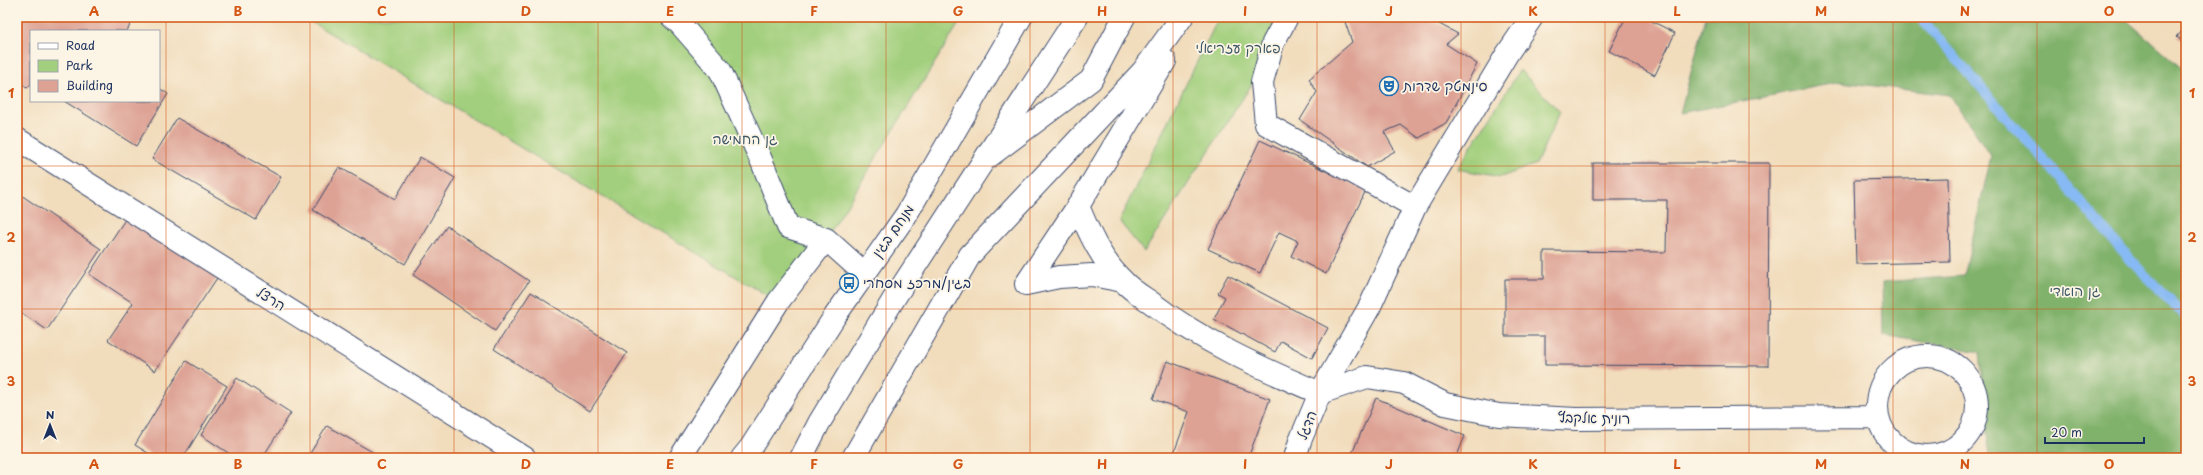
<svg xmlns="http://www.w3.org/2000/svg" width="2203" height="475" viewBox="0 0 2203 475" font-family="'Playpen Sans','Playpen Sans Hebrew',sans-serif">
<style>
.built{fill:#f7d1c7}
.green{fill:#a2cf7d;stroke:#5e7f6e}
.forest{fill:#81b26c;stroke:#4e7065}
.lines{fill:none;stroke-linecap:round;stroke-linejoin:round}
.stream{stroke:#87b9f4;stroke-width:10}
.building{fill:#dda294}
.minor-casing{stroke:#3b496c;stroke-width:24}
.major-casing{stroke:#3b496c;stroke-width:24}
.minor{stroke:#fff;stroke-width:22}
.major{stroke:#fff;stroke-width:22}
.grid{fill:none;stroke:#d45514;stroke-width:1;stroke-opacity:0.55}
.labels{text-anchor:middle;stroke-width:3.5;stroke-linejoin:round;paint-order:stroke}
.park-label{font-size:14px;fill:#3d5766;stroke:#fcf5e5}
.poi-label{font-size:14px;fill:#1b2f5e;stroke:#fcf5e5;text-anchor:start}
.street-label{font-size:14px;fill:#1b2f5e;stroke:#fcf5e5}
.neatline{fill:none;stroke:#d45514;stroke-width:1.5}
.grid-label{font-size:13px;text-anchor:middle;font-weight:bold;fill:#d45514}
</style>
<rect width="100%" height="100%" fill="#fcf5e5"/>
<filter id="ink" filterUnits="userSpaceOnUse"><feTurbulence type="fractalNoise" baseFrequency=".025" numOctaves="2"/><feDisplacementMap in="SourceGraphic" scale="8" xChannelSelector="R" yChannelSelector="G"/><feConvolveMatrix kernelMatrix="1 2 1 2 8 2 1 2 1" color-interpolation-filters="sRGB"/></filter>
<filter id="wash" filterUnits="userSpaceOnUse"><feTurbulence type="fractalNoise" baseFrequency=".012" numOctaves="4" result="noise"/><feDisplacementMap in="SourceGraphic" scale="16" xChannelSelector="R" yChannelSelector="G"/><feGaussianBlur stdDeviation="0.9" result="paint"/><feColorMatrix in="noise" values="0 0 0 0 0 0 0 0 0 0 0 0 0 0 0 0 0 1.4 0 .05"/><feComposite in="paint" operator="in"/></filter>
<g filter="url(#wash)">
<rect width="100%" height="100%" fill="#f1dcbb"/>
<path class="built" d="M17,431L18,434L32,458H17Z"/>
<path class="green" d="M303,17H963L826,239L778,302Z
M1219,17H1295L1144,252L1119,221Z
M1520,70L1560,112L1536,164L1501,177L1457,169Z"/>
<path class="forest" d="M1706,17H2123L2186,72V458H1989L1980,352L1883,335L1882,282L1964,276L1991,156L1950,95L1841,82L1680,113Z"/>
<g class="lines">
<path class="stream" d="M1920,17L2136,266L2186,317"/>
</g>
<g id="blocks">
<path class="building" d="M17,17H134L127,31H31V84L27,88L17,80Z
M1349,17H1426L1458,34L1446,44L1477,64L1446,123L1419,138L1401,125L1384,132L1395,151L1367,167L1300,120L1317,92L1309,79L1352,42L1345,22Z
M1626,17H1644L1675,33L1655,75L1609,51Z
M2186,26V44L2177,37Z
M159,88L168,94L136,146L64,101H159Z
M177,118L281,177L256,220L152,159Z
M1260,140L1366,190L1326,274L1291,256L1298,241L1279,232L1260,273L1208,249Z
M420,157L455,178L405,264L313,210L339,167L395,199Z
M1593,163H1769L1768,366L1545,365V336H1505V279H1544V251L1666,252L1667,200H1593Z
M1948,178L1950,262L1856,264L1854,180Z
M21,195L101,249L47,330L17,310V202Z
M128,215L219,275L155,371L108,340L133,303L89,274Z
M447,226L529,281L495,331L413,275Z
M1228,275L1328,328L1312,358L1281,341L1275,352L1214,319L1225,297L1218,293Z
M531,292L627,353L590,411L494,349Z
M186,361L227,386L183,458H156L135,445Z
M1167,361L1270,399L1248,458H1172L1189,412L1153,399Z
M237,378L291,413L262,458H236L201,435Z
M1376,398L1465,436L1456,458H1350Z
M327,426L383,458H307Z"/>
</g>
</g>
<g filter="url(#ink)">
<use href="#blocks" fill-opacity="0" stroke="#3b496c" stroke-width="1"/>
<g class="lines">
<g class="minor-casing">
<path id="minor" d="M672,17L680,24L720,70L762,162L788,227L826,239L864,273
M1287,17L1273,43L1262,82L1266,124L1415,207
M17,139L525,458
M987,158L1091,80L1124,17
M1078,206C1089,233 1101,260 1123,281C1130,289 1140,295 1149,301C1201,341 1260,368 1320,393
M1026,284L1078,206L1165,61
M1026,284L1059,277L1092,275L1123,281
M1877 406a50 50 0 1 1 100 0a50 50 0 1 1-100 0Z
M1320,393L1367,377L1404,383L1445,404L1499,415L1576,419L1878,417
M680,458L778,302L826,239
M853,458L970,255L1143,71L1182,17
M1295,458L1300,441L1320,393L1370,306L1415,207L1507,54L1532,17"/>
</g>
<g class="major-casing">
<path id="major" d="M742,458L751,447L835,316L906,215L1021,17
M801,458L819,423L895,297L1077,17"/>
</g>
<use href="#minor" class="minor"/>
<use href="#major" class="major"/>
</g>
</g>
<path class="grid" d="M166,17V458M310,17V458M454,17V458M598,17V458M742,17V458M886,17V458M1030,17V458M1173,17V458M1317,17V458M1461,17V458M1605,17V458M1749,17V458M1893,17V458M2037,17V458M17,166H2186M17,309H2186"/>
<defs>
<g id="theatre-ring" transform="scale(1)"><circle r="9.5" fill="#fcf5e5" stroke="#1f6fb2" stroke-width="1.5"/><path d="M-5-5.5Q0-4 5-5.5V0Q5 5 0 6Q-5 5-5 0ZM-3.3-2.5H-1v1.5H-3.3ZM1-2.5H3.3v1.5H1ZM-2.8 1Q0 5.5 2.8 1Z" fill="#1f6fb2"/></g>
<g id="bus-ring" transform="scale(1)"><circle r="9.5" fill="#fcf5e5" stroke="#1f6fb2" stroke-width="1.5"/><path d="M-5-6H5V4H4V6H2V4H-2V6H-4V4H-5ZM-3.5-4V0h7V-4ZM-3.5 1.2v1.5H-2V1.2ZM2 1.2v1.5H3.5V1.2Z" fill="#1f6fb2"/></g>
</defs>
<g fill-rule="evenodd">
<use href="#theatre-ring" x="1389" y="86"/>
<use href="#bus-ring" x="849" y="283"/>
</g>
<g class="labels">
<g class="park-label">
<text x="1238" y="53">פארק עזריאלי</text>
<text x="745" y="144">גן החמישה</text>
<text x="2075" y="296">גן הואדי</text>
</g>
<g class="poi-label">
<text x="1403" y="91">סינמטק שדרות</text>
<text x="863" y="288">בגין/מרכז מסחרי</text>
</g>
<g class="street-label">
<text transform="translate(893 231) rotate(-55)" y="5">מנחם בגין</text>
<text transform="translate(271 299) rotate(32)" y="5">הרצל</text>
<text transform="translate(1594 418) rotate(1)" y="5">רונית אלקבץ</text>
<text transform="translate(1307 425) rotate(-68)" y="5">הדגל</text>
</g>
</g>
<rect width="2203" height="475" fill="none" stroke="#fcf5e5" stroke-width="44"/>
<rect x="30" y="30" width="130" height="72" fill="#fcf5e5" stroke="#a2a6af"/>
<rect x="38" y="43" width="20" height="6" fill="#ffffff" stroke="#a2a6af"/>
<text x="66" y="50" font-size="12" fill="#1b2f5e">Road</text>
<rect x="38" y="60" width="20" height="12" fill="#a2cf7d" stroke="#a2a6af"/>
<text x="66" y="70" font-size="12" fill="#1b2f5e">Park</text>
<rect x="38" y="80" width="20" height="12" fill="#dda294" stroke="#a2a6af"/>
<text x="66" y="90" font-size="12" fill="#1b2f5e">Building</text>
<g transform="translate(50 425)" stroke="#fcf5e5" stroke-width="3" paint-order="stroke">
<path d="M0-3L7 15L0 10L-7 15Z" fill="#1b2f5e"/>
<text y="-6" font-size="11" font-weight="bold" text-anchor="middle" fill="#1b2f5e">N</text>
</g>
<path d="M2045 437v6h99v-6" fill="none" stroke="#1b2f5e" stroke-width="2"/>
<text x="2051" y="437" font-size="12" fill="#1b2f5e" stroke="#fcf5e5" stroke-width="3" paint-order="stroke">20 m</text>
<rect x="22" y="22" width="2159" height="431" class="neatline"/>
<g class="grid-label">
<text x="94" y="16">A</text>
<text x="238" y="16">B</text>
<text x="382" y="16">C</text>
<text x="526" y="16">D</text>
<text x="670" y="16">E</text>
<text x="814" y="16">F</text>
<text x="958" y="16">G</text>
<text x="1102" y="16">H</text>
<text x="1245" y="16">I</text>
<text x="1389" y="16">J</text>
<text x="1533" y="16">K</text>
<text x="1677" y="16">L</text>
<text x="1821" y="16">M</text>
<text x="1965" y="16">N</text>
<text x="2109" y="16">O</text>
<text x="11" y="98">1</text>
<text x="2192" y="98">1</text>
<text x="11" y="242">2</text>
<text x="2192" y="242">2</text>
<text x="11" y="386">3</text>
<text x="2192" y="386">3</text>
<text x="94" y="469">A</text>
<text x="238" y="469">B</text>
<text x="382" y="469">C</text>
<text x="526" y="469">D</text>
<text x="670" y="469">E</text>
<text x="814" y="469">F</text>
<text x="958" y="469">G</text>
<text x="1102" y="469">H</text>
<text x="1245" y="469">I</text>
<text x="1389" y="469">J</text>
<text x="1533" y="469">K</text>
<text x="1677" y="469">L</text>
<text x="1821" y="469">M</text>
<text x="1965" y="469">N</text>
<text x="2109" y="469">O</text>
</g>
</svg>
